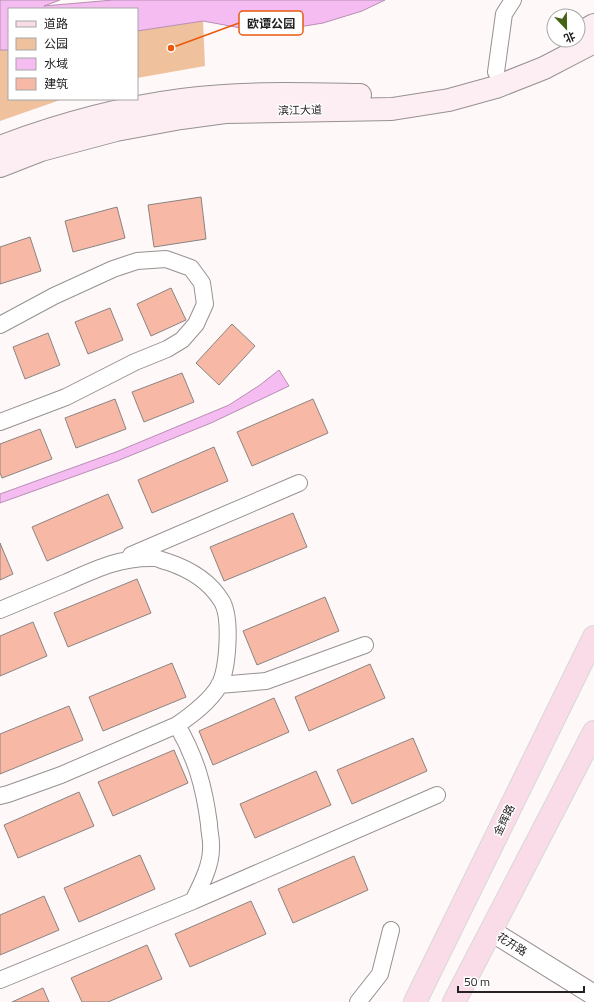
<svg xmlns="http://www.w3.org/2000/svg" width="594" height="1002" viewBox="0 0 594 1002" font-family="'Titillium Web','Noto Sans SC',sans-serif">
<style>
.green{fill:#efc19c}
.water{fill:#f5bcf1;stroke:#b68eb3}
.building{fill:#f7b9a6;stroke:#898482}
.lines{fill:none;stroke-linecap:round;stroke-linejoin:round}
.minor-casing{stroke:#979191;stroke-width:18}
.tertiary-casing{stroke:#979191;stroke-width:22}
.secondary-casing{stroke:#979191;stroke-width:24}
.primary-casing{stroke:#d8d7d7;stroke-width:24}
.minor{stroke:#fff;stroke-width:16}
.tertiary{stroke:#fff;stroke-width:20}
.secondary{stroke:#fceef3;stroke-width:22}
.primary{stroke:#f9dce8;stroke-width:22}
.labels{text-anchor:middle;stroke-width:3;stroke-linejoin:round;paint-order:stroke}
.street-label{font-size:11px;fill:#242121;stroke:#fff}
.leader{fill:none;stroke:#e8590c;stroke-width:1.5}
.callout-dot{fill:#e8590c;stroke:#fff;stroke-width:1.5}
.callout{fill:#fff;stroke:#e8590c;stroke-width:1.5}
.callout-label{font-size:12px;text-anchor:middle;font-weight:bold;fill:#242121}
</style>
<rect width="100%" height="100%" fill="#fef8f8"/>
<path class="green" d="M203,21L205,66L137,78V31Z
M0,50H9V99H63L0,121Z"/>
<path class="water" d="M0,0H60L44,6L113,0H385L362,11L323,23L293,28L246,29L203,21L137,31V9H9V50H0Z
M279,370L289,386L211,423L117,461L0,503V494L116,452L229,405L260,385Z"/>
<path class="building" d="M201,197L206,239L154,247L148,205Z
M117,207L125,238L73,252L65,221Z
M30,237L41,271L0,284V247Z
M171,288L186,320L151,336L137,304Z
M110,308L123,340L88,354L75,322Z
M232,324L255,346L219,385L196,363Z
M48,333L60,365L25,379L13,347Z
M182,373L194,402L144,422L132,392Z
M115,399L126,429L76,448L65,418Z
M313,399L328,433L252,466L237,432Z
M40,429L52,459L2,478L0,473V444Z
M214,447L228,481L152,513L138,480Z
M108,494L123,528L47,561L32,527Z
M293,513L307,547L224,581L210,547Z
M0,543L13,574L0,580Z
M137,579L151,613L68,647L54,613Z
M325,597L339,631L257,665L243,631Z
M33,622L47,656L0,676V636Z
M172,663L186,697L103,731L89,697Z
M370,664L385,698L309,731L295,697Z
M274,698L289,732L213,765L199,731Z
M69,706L83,740L0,774V734Z
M413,738L427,771L352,804L337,770Z
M174,750L188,783L113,816L98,782Z
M316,771L331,805L255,838L240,804Z
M79,792L94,826L18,858L4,825Z
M140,855L155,889L79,922L64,888Z
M354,856L368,890L293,923L278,889Z
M44,896L59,930L0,955V915Z
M251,901L266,934L190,967L175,934Z
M147,945L162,979L108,1002H82L71,978Z
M43,988L49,1002H12Z"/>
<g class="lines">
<g class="minor-casing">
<path id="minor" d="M496,72L504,14L513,0
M0,325L54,296L113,269L137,261L166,259L191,268L202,283L205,304L196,324L182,340L167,349L135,362L66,397L0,422
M131,555L299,483
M0,610C22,601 45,591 67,582C96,569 121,557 154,558C158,558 163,561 168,562C189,569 209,581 221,600C232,616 228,669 219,686C209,702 193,714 177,725L61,775L8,794L0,796
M219,685L266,681L365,645
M193,901L437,795
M0,980L193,901C201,885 211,866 211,849C212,841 209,832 209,824C204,786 196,758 177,725
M358,1002L380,974L391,930"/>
</g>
<g class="tertiary-casing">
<path id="tertiary" d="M491,931L594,995"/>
</g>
<g class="secondary-casing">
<path id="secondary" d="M578,34L594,25
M0,147C58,125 120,108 182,100C241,92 301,94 360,95
M0,166L41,150L116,130L181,118L225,112L392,109L449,100L496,87L544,68L594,42"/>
</g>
<g class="primary-casing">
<path id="primary" d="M415,1002L594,637
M454,1002L594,732"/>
</g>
<use href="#minor" class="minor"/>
<use href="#tertiary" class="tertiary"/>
<use href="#secondary" class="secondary"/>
<use href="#primary" class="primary"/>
</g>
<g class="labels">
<g class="street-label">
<text transform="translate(300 110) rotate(-1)" y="4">滨江大道</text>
<text transform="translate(504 820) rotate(-64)" y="4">金辉路</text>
<text transform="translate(512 944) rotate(32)" y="4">花开路</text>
</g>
</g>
<path class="leader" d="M171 48L239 23"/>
<circle class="callout-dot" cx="171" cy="48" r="4"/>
<rect class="callout" x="239" y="11" width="64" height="24" rx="4"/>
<g class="callout-label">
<text x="271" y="28">欧谭公园</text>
</g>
<rect x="8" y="8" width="130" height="92" fill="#ffffff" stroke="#a7a6a6"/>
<rect x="16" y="21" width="20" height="6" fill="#f9dce8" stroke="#a7a6a6"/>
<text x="44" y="28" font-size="12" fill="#242121">道路</text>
<rect x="16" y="38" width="20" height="12" fill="#efc19c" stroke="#a7a6a6"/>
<text x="44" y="48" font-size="12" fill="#242121">公园</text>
<rect x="16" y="58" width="20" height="12" fill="#f5bcf1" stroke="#a7a6a6"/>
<text x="44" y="68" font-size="12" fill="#242121">水域</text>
<rect x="16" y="78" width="20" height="12" fill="#f7b9a6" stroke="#a7a6a6"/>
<text x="44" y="88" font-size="12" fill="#242121">建筑</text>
<g transform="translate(566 28) rotate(158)"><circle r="19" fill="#ffffff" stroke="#a7a6a6"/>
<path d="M0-3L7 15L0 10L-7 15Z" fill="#456317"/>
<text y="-6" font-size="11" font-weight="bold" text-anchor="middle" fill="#242121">北</text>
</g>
<path d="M458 986v6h126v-6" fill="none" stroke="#242121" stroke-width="2"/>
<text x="464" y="986" font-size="12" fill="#242121" stroke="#ffffff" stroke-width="3" paint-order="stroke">50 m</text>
</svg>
